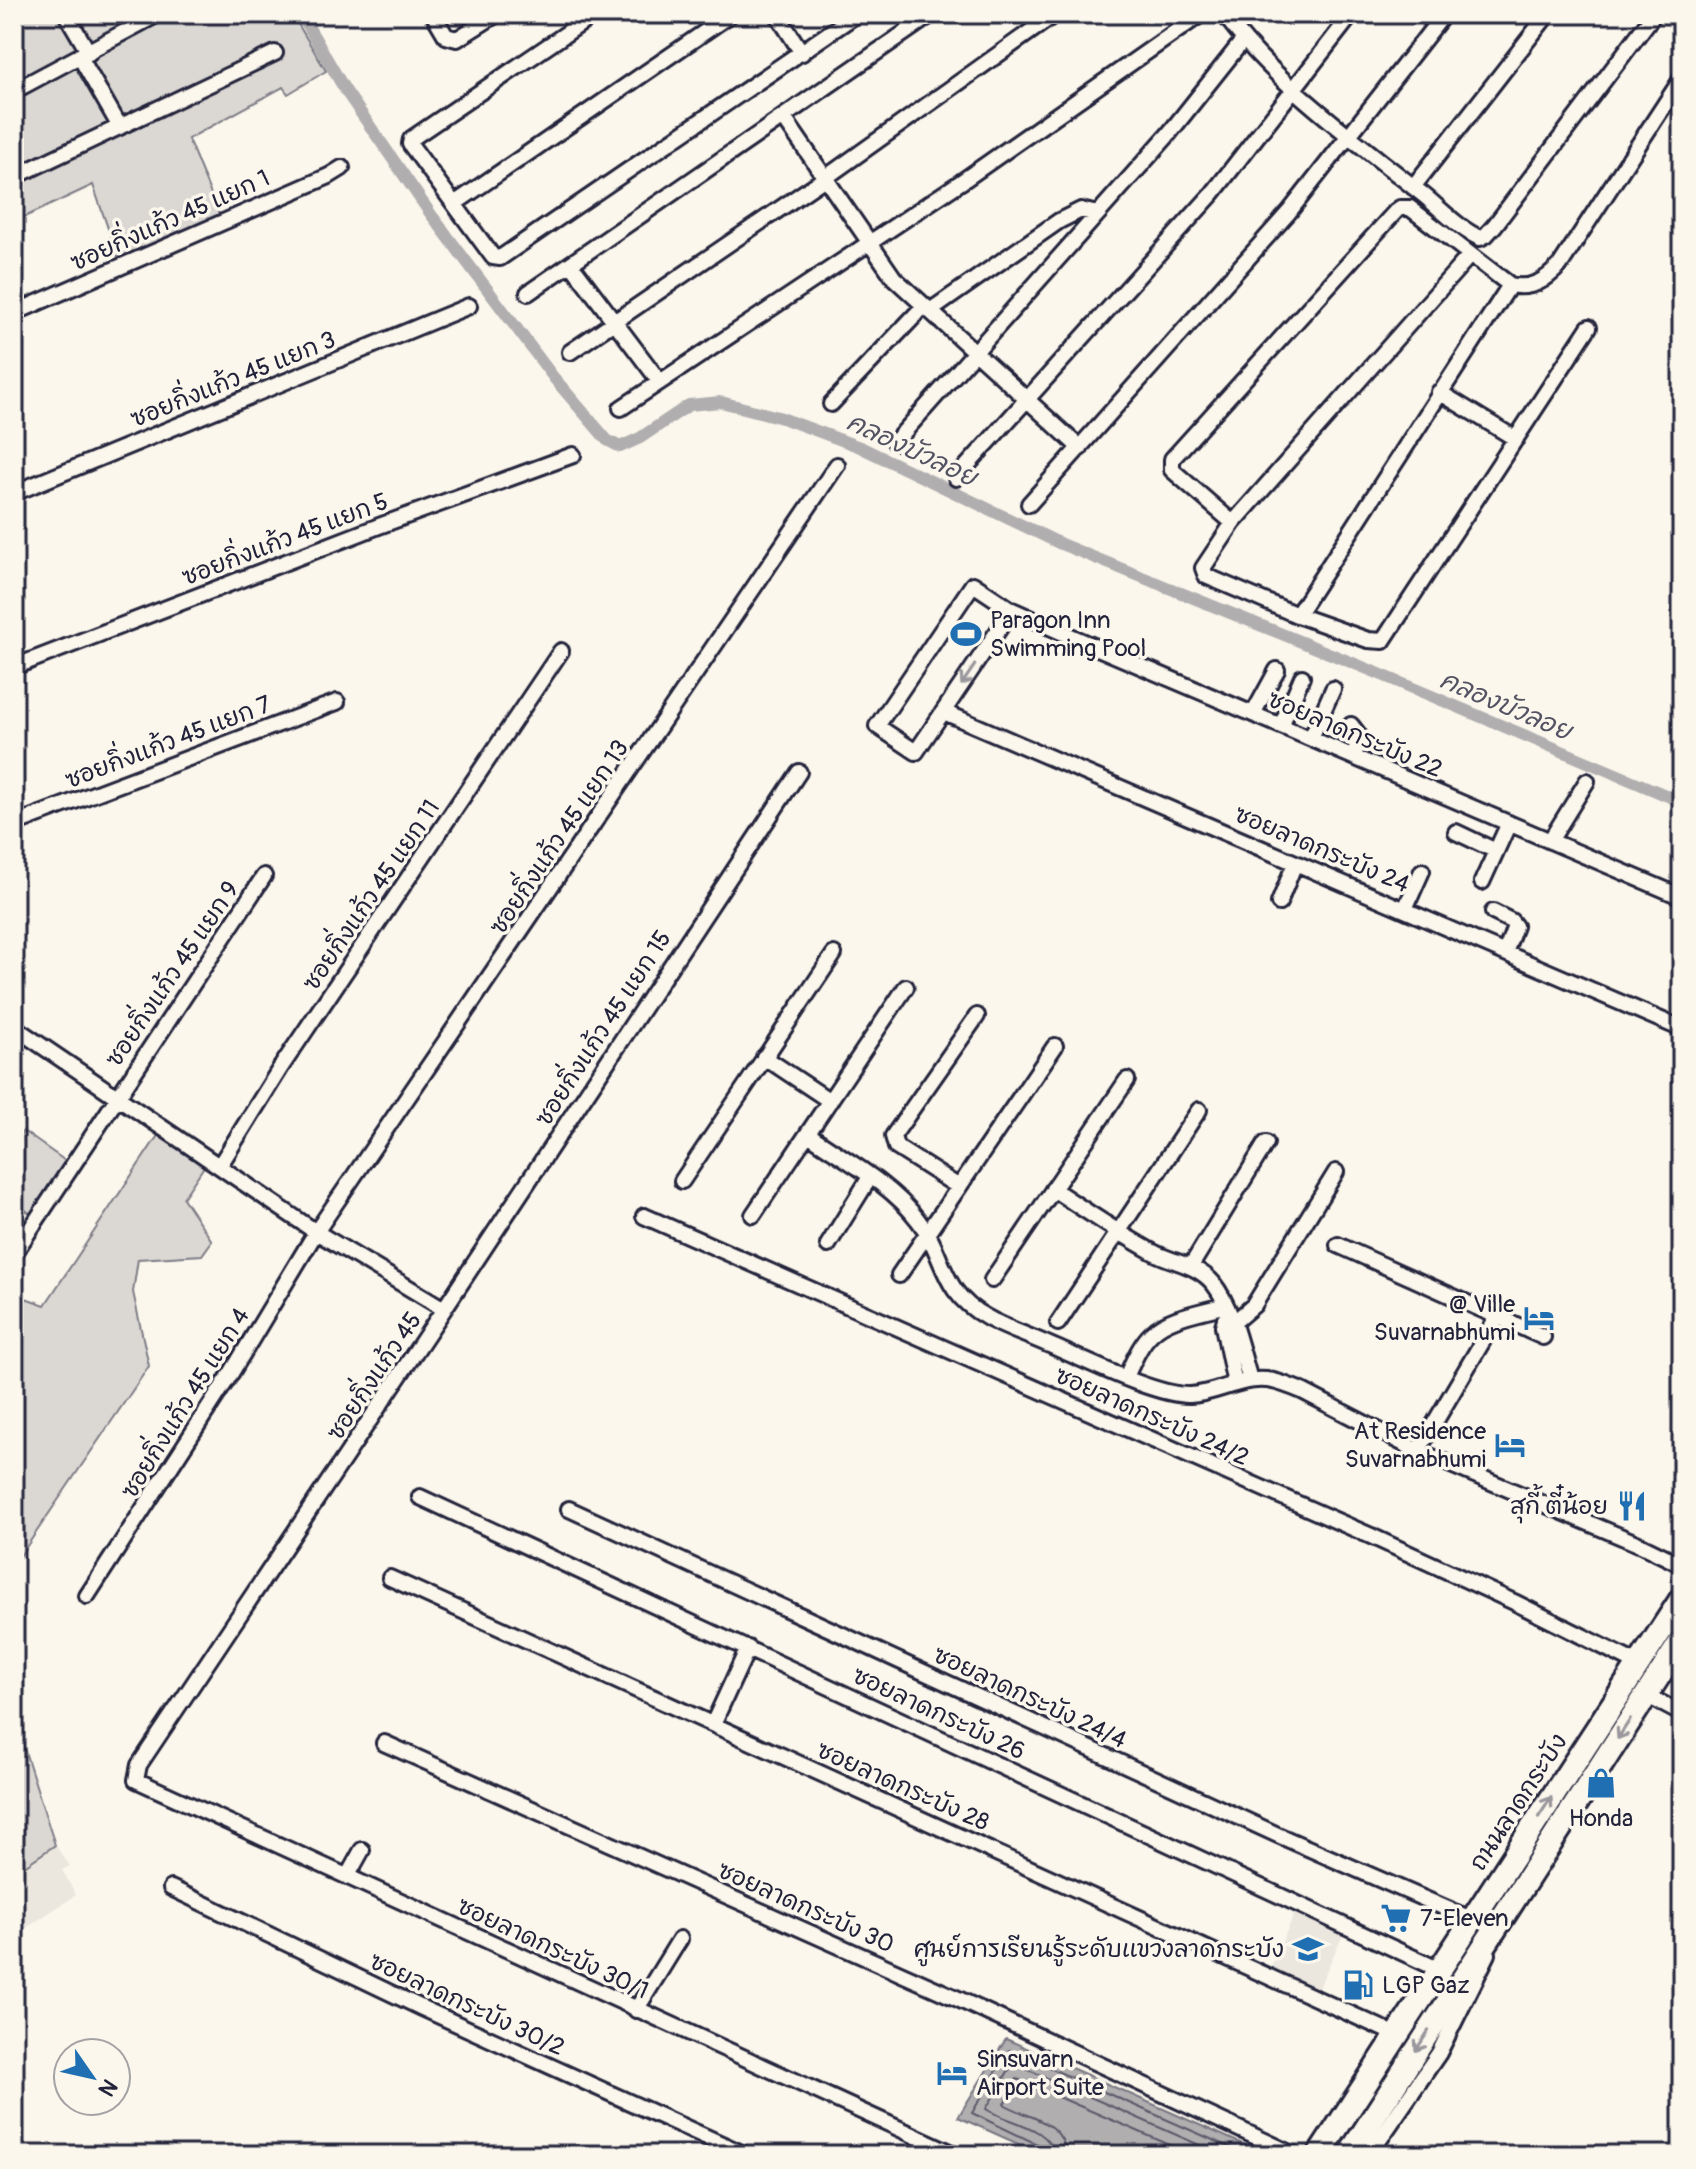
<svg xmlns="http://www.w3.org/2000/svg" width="1696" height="2169" viewBox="0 0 1696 2169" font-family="Pangolin,'Playpen Sans Thai',sans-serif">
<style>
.built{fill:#ebe7df}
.green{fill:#dbd8d3;stroke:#7e7d87;stroke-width:2}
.water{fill:#b1aeb0;stroke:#787681;stroke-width:2}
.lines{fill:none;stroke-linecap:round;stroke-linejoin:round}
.shore{stroke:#5b5a6a;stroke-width:2}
.canal{stroke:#b1aeb0;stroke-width:12}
.street-casing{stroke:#22223b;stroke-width:20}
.primary-casing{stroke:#22223b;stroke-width:28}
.street{stroke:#fbf7ec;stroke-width:14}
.primary{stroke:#fbf7ec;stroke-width:22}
.oneway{stroke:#99979c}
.labels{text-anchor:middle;stroke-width:7;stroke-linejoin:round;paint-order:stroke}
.street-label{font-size:24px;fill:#22223b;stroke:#fbf7ec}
.poi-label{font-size:24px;fill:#22223b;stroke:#fbf7ec;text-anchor:start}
.water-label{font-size:26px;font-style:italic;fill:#545364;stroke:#fbf7ec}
</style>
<rect width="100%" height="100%" fill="#fbf7ec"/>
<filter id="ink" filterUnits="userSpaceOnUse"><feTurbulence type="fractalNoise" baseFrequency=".0125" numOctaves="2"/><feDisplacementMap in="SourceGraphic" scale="16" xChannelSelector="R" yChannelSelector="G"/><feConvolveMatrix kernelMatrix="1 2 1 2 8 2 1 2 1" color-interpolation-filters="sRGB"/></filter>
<g filter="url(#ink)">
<path class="built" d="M55,1845L70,1866L62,1870L76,1895L14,1936V1873Z
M1298,1906L1346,1928L1317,1992L1269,1970Z"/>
<path class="green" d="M14,14H292L326,71L288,94L283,87L188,139L222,221L121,266L93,185L14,222Z
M23,1131L71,1165L34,1216L14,1202V1144Z
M161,1131L207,1162L183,1198L212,1241L202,1255L138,1259L133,1292L149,1366L14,1565V1294L45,1305Z
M14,1717L55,1845L14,1873Z"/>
<path class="water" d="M1006,2039L1267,2155H1043L958,2117Z"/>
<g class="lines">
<path class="shore" d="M1043,2155L1039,2145L972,2113L1009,2050L1247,2155
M1054,2155C1052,2127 1006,2122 986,2109L1013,2063L1222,2155
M1066,2155C1064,2121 1028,2118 1004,2104L1017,2079L1193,2155"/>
<path class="canal" d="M301,14L345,90L430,213L554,378L607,440L620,447L640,438L689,405L721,402L782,418L860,447L1061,544L1375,672L1682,802"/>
<g class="street-casing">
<path id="street" d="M66,14L89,53
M433,14L446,36L457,39L497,14
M595,14L411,139L410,144L493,257L500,258L857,14
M777,14L802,53
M1224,14C1272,81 1356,141 1421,193C1439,207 1459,229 1480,238L1486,235L1495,225L1654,14
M80,57L120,127
M14,91L158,14
M784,118L894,278L1080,448
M14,177L275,53
M1413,187L1548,14
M454,204L731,14
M1470,255L1233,523L1203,568L1206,576L1297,615L1368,640L1383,641L1589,327
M571,264L660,382
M528,293L932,14
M930,311L1059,221L1081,210L1097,214
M14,313L329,176L342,168
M570,352L825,178L1055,14
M1439,392L1516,439
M831,404L924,306
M621,408L961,182L1201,14
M895,442L1167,136L1244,39
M956,478L1213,193L1352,14
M14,493L469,306
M1029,504L1289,212L1444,14
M1233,523L1172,470V459L1396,211L1400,208H1410L1510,285C1532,290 1546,280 1560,265L1682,78
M1012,610L916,752L877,726L973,584L1012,610L1077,639L1682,897
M1297,615L1510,285
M14,667L379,526L573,455
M944,712L1682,1029
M1253,714L1277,670
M1351,725L1358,734L1355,757
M1281,726L1302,677
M1311,738L1333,689
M14,824L337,702
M1456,832L1496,851
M1550,841L1587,781
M1482,882L1509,823
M1279,903L1295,863
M1405,909L1422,871
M1493,912L1511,921L1515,926L1505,953
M14,1027L316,1232L444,1309L139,1765L136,1780L957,2155
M764,1057L830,1101
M808,1134C845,1160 891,1184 918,1220C946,1255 939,1291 986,1317C1005,1328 1027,1335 1047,1344C1081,1358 1155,1396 1190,1395C1216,1394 1240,1377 1267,1380C1279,1381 1291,1387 1302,1391L1418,1451L1641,1545L1682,1565
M220,1165L281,1067L561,651
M682,1181L834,954
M959,1187L896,1147L893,1136L977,1016
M1053,1189C1086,1211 1118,1233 1153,1252C1173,1263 1197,1264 1213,1283C1233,1308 1241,1350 1250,1380
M753,1215L906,987
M644,1216L1371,1536L1514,1602L1638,1664
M828,1245L870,1177
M1338,1245L1543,1337
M14,1254L264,876
M1191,1266L1266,1143
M899,1275L1055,1046
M992,1280L1127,1080
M444,1309L799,772
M1225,1319L1223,1326L1235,1384
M1058,1323L1199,1110
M1223,1326L1233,1323L1254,1305L1336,1172
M1126,1377C1133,1362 1140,1344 1152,1333C1169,1316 1203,1312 1225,1305
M1418,1451L1497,1317
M420,1497L1440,1970
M569,1509L1280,1836L1473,1920
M390,1578L1397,2035
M87,1596L230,1375L316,1232L837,465
M1646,1695L1682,1714
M713,1724L748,1648
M384,1743L956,1998L1295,2155
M347,1877L362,1850
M171,1888L422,2008L746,2155
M636,2010L680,1939
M1369,2155L1439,2053L1488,1954"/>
</g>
<g class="primary-casing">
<path id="primary" d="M1319,2155L1682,1598
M1349,2155L1682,1640"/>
</g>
<use href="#street" class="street"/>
<use href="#primary" class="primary"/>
</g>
<defs><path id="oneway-shaft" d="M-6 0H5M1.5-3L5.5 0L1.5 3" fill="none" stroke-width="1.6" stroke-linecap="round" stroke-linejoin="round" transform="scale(2)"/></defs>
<g class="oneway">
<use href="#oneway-shaft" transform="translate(968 675) rotate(124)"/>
<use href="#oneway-shaft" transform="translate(1624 1729) rotate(123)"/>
<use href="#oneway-shaft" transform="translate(1545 1807) rotate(-57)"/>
<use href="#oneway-shaft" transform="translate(1422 2041) rotate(123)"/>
</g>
</g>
<defs>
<g id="stadium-bare" transform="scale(2.4)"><path d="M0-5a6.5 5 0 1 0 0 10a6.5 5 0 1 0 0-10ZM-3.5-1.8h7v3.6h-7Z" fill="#1f6fb2" stroke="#fbf7ec" stroke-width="2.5" paint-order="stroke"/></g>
<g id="hotel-bare" transform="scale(2.4)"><path d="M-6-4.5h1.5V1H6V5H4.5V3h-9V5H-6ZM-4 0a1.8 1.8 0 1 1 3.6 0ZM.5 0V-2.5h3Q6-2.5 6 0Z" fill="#1f6fb2" stroke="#fbf7ec" stroke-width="2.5" paint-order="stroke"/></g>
<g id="restaurant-bare" transform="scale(2.4)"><path d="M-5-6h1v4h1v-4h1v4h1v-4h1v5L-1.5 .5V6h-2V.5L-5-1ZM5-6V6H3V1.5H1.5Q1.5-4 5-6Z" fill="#1f6fb2" stroke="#fbf7ec" stroke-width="2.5" paint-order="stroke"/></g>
<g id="shop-bare" transform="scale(2.4)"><path d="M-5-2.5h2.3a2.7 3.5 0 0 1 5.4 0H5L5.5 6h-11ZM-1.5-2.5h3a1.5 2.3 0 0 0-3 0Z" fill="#1f6fb2" stroke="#fbf7ec" stroke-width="2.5" paint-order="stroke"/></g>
<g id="supermarket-bare" transform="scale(2.4)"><path d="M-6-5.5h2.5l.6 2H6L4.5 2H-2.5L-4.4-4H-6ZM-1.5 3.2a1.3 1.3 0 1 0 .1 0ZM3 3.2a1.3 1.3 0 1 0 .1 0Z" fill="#1f6fb2" stroke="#fbf7ec" stroke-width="2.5" paint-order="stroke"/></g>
<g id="school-bare" transform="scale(2.4)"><path d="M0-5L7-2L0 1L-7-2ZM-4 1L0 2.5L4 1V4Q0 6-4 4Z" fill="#1f6fb2" stroke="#fbf7ec" stroke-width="2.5" paint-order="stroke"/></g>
<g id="fuel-bare" transform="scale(2.4)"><path d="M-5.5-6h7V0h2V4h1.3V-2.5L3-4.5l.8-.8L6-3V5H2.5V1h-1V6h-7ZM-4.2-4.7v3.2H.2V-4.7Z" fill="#1f6fb2" stroke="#fbf7ec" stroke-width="2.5" paint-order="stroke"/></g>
</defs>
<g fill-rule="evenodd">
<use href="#stadium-bare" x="966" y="634"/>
<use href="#hotel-bare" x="1539" y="1318"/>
<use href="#hotel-bare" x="1510" y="1445"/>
<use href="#restaurant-bare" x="1632" y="1506"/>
<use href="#shop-bare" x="1601" y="1783"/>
<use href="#supermarket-bare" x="1396" y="1918"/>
<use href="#school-bare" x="1308" y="1949"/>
<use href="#fuel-bare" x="1358" y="1985"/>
<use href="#hotel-bare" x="952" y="2073"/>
</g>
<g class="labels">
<g class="street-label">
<text transform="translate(170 220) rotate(-24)" y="8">ซอยกิ่งแก้ว 45 แยก 1</text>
<text transform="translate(233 379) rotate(-22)" y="8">ซอยกิ่งแก้ว 45 แยก 3</text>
<text transform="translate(285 539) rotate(-21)" y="8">ซอยกิ่งแก้ว 45 แยก 5</text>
<text transform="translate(1355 734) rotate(23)" y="8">ซอยลาดกระบัง 22</text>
<text transform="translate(168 742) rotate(-21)" y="8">ซอยกิ่งแก้ว 45 แยก 7</text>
<text transform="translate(559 837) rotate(-56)" y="8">ซอยกิ่งแก้ว 45 แยก 13</text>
<text transform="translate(1322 849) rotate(23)" y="8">ซอยลาดกระบัง 24</text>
<text transform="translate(371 895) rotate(-56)" y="8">ซอยกิ่งแก้ว 45 แยก 11</text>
<text transform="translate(172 974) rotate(-56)" y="8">ซอยกิ่งแก้ว 45 แยก 9</text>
<text transform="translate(603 1028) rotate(-57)" y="8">ซอยกิ่งแก้ว 45 แยก 15</text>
<text transform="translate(374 1376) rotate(-56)" y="8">ซอยกิ่งแก้ว 45</text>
<text transform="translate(185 1403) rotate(-58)" y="8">ซอยกิ่งแก้ว 45 แยก 4</text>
<text transform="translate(1152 1416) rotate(24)" y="8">ซอยลาดกระบัง 24/2</text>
<text transform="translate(1030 1697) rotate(25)" y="8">ซอยลาดกระบัง 24/4</text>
<text transform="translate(939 1713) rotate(25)" y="8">ซอยลาดกระบัง 26</text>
<text transform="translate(903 1786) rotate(24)" y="8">ซอยลาดกระบัง 28</text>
<text transform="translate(1518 1802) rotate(-57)" y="8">ถนนลาดกระบัง</text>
<text transform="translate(806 1907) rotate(24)" y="8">ซอยลาดกระบัง 30</text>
<text transform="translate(553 1948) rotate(25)" y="8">ซอยลาดกระบัง 30/1</text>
<text transform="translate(467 2004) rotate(25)" y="8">ซอยลาดกระบัง 30/2</text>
</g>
<g class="poi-label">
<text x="990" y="628">Paragon Inn<tspan x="990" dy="28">Swimming Pool</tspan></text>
<text x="1515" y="1312" text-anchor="end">@ Ville<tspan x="1515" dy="28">Suvarnabhumi</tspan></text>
<text x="1486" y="1439" text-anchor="end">At Residence<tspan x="1486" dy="28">Suvarnabhumi</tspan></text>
<text x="1608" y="1514" text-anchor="end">สุกี้ ตี๋น้อย</text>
<text x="1601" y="1826" text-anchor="middle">Honda</text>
<text x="1420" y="1926">7-Eleven</text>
<text x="1284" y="1957" text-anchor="end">ศูนย์การเรียนรู้ระดับแขวงลาดกระบัง</text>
<text x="1382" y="1993">LGP Gaz</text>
<text x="976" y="2067">Sinsuvarn<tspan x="976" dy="28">Airport Suite</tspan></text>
</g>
<g class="water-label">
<text transform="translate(912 449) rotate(25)" y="9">คลองบัวลอย</text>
<text transform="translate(1506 705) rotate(23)" y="9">คลองบัวลอย</text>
</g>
</g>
<rect width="1696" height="2169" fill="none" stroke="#fbf7ec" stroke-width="48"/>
<rect x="24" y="24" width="1648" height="2121" fill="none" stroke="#22223b" stroke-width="3" filter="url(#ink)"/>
<g transform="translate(92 2077) rotate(124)"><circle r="38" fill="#fbf7ec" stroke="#a4a2a5" stroke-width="2"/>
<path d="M0-6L14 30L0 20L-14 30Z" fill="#1f6fb2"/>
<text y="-12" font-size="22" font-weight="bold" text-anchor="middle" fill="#22223b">N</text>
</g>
</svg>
